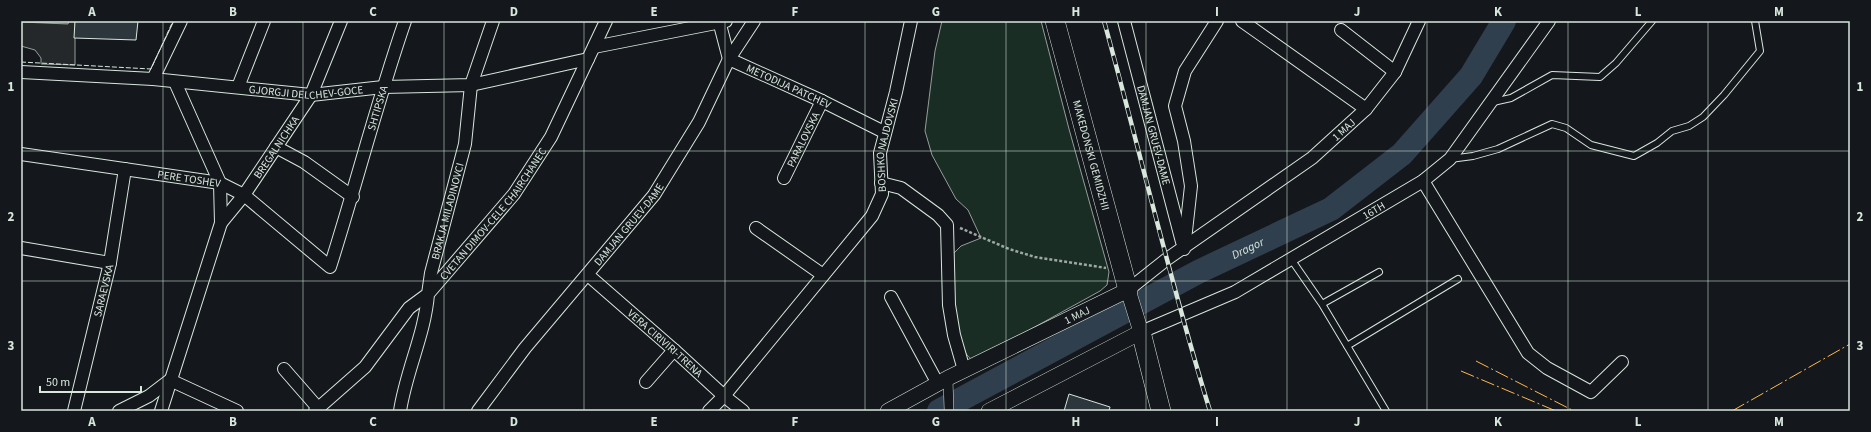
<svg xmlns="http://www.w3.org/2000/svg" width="1871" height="432" viewBox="0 0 1871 432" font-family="'Source Sans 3',sans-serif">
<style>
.green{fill:#1a2d24;stroke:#939e99}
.parking{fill:#24282b;stroke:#939e99}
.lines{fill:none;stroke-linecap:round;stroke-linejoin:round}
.river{stroke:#2f3f4d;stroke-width:24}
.building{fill:#2c363c;stroke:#d8e6dc}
.service-casing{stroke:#d8e6dc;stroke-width:8}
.pedestrian-casing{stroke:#d8e6dc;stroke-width:10}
.minor-casing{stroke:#d8e6dc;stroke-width:14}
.tertiary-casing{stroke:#d8e6dc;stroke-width:16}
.primary-casing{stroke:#d8e6dc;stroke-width:20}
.path{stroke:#9da8a2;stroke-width:2.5;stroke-dasharray:3 2;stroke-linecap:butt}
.service{stroke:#14181c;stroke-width:6}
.pedestrian{stroke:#14181c;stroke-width:9}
.minor{stroke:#14181c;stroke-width:12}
.tertiary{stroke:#14181c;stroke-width:15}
.primary{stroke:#14181c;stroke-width:19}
.rail-casing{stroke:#d8e6dc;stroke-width:4.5}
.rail{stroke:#14181c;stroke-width:3;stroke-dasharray:9;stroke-linecap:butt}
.fence{stroke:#d8e6dc;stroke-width:1;stroke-dasharray:5 2;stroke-linecap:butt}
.power{stroke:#ffb74d;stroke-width:1;stroke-dasharray:14 3 2 3;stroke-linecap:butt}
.grid{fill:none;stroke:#d8e6dc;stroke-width:1;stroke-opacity:0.55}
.labels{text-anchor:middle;stroke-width:3;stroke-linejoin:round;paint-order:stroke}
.street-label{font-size:11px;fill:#d8e6dc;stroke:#14181c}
.water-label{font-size:12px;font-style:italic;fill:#d8e6dc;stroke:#14181c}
.neatline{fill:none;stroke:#d8e6dc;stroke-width:1.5}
.grid-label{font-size:13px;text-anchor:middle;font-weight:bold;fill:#d8e6dc}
</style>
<rect width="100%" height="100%" fill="#14181c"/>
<path class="green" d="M21,21H69L68,24L21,22Z
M942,21H1041L1069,129L1109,272L1107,285L1100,291L975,360C953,359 953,272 952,255L961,246L981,238L968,210L956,199L932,155L925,131L935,51Z"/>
<path class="parking" d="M69,21H75V65L41,64V58L35,50L21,46V22L68,24Z"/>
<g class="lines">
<path class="river" id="s1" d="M939,411L1198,272L1331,209L1402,154L1471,76L1504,21"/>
</g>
<path class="building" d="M75,21H138L136,40L74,38Z
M1069,394L1110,407L1109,411H1064Z"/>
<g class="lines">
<g class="service-casing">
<path id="service" d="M1493,102L1511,98L1552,75L1600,77L1616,63L1652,21
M1450,159L1473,156L1498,149L1552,124L1566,128L1591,145L1634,156L1657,143L1672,131L1689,126L1703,117L1724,95L1760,51L1755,21
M1291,259L1322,304L1386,411
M1322,304L1379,272
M1347,346L1458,279"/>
</g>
<g class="pedestrian-casing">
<path id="pedestrian" d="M948,378L949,411"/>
</g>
<g class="minor-casing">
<g id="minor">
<path id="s2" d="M719,21L729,59L822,101L884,132"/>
<path id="s3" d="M1124,21L1182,242"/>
<path d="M1242,21L1366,109"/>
<path d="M1341,30L1395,72"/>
<path d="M594,47L726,21"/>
<path id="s4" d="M21,72L153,79L311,95L383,87L471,85L588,59"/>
<path d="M153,79L181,21"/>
<path d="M238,87L264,21"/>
<path d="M276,147L304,162L353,197"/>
<path id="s5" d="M21,154L220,183L244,195L330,267C356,185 377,102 405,21"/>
<path id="s6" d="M784,178L822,101"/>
<path d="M1423,181L1528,353L1547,368L1591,392L1622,362"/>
<path d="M881,183L901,188L938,215L947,225L949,305L954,335L964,370"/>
<path id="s7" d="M221,223L244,195L311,95L341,21"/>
<path d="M756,228L823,275"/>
<path d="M21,248L110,263"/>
<path d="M1184,249L1191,186L1184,141L1175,106L1185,71L1217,21"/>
<path id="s8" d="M588,275L674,350L724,396L743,411"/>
<path id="s9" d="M1128,290L1167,259L1312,158L1366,109L1395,72L1419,21"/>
<path d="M891,297L938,384"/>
<path id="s10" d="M1141,332L1235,292L1423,181L1450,159L1549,21"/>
<path d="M284,369L318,408"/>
<path d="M646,382L674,350"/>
<path id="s11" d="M74,411L110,263L125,169"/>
<path d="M119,411L149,396L170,380L237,411"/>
<path d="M161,411L221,223L220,183L175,82"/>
<path id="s12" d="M315,411L365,367L409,308L428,294L431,273L465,144L471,85L493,21"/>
<path id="s13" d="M400,411C406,371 425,334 428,294L514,194L551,137L606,21"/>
<path id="s14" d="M478,411L525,348L654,195L699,122L729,59L754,21"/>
<path id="s15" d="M709,411L724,396L872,216L882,194L880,153L896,92L911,21"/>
</g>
</g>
<g class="tertiary-casing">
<g id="tertiary">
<path id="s16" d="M888,411L948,378L1128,290L1141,332L989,411"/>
</g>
</g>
<g class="primary-casing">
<g id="primary">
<path id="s17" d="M1055,21L1128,290"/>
<path d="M1141,332L1161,411"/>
</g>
</g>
<path class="path" d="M960,228L1009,249L1035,257L1106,268"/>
<use href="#service" class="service"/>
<use href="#pedestrian" class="pedestrian"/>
<use href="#minor" class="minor"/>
<use href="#tertiary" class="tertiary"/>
<use href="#primary" class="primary"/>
<g class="rail-casing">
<path id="rail" d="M1104,21C1140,151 1170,282 1210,411"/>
</g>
<use href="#rail" class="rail"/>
<path class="fence" d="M21,62L151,69L173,21"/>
<path class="power" d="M1476,361L1574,411
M1461,371L1556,411
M1732,411L1850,344"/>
</g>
<path class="grid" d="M163,21V411M303,21V411M444,21V411M584,21V411M725,21V411M865,21V411M1006,21V411M1146,21V411M1287,21V411M1427,21V411M1568,21V411M1708,21V411M21,151H1850M21,281H1850"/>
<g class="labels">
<g class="street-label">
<text dy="4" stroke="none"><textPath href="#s2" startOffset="105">METODIJA PATCHEV</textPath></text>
<text dy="4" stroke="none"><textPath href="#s4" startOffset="286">GJORGJI DELCHEV-GOCE</textPath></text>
<text dy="4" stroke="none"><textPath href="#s5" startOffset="506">SHTIPSKA</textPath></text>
<text dy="4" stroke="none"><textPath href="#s9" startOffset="269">1 MAJ</textPath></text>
<text dy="4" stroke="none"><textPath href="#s3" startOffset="118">DAMJAN GRUEV-DAME</textPath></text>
<text dy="4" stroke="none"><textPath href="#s6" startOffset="43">PARALOVSKA</textPath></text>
<text dy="4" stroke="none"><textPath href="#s15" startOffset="328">BOSHKO NAJDOVSKI</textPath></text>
<text dy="4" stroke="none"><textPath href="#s7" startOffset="94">BREGALNICHKA</textPath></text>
<text dy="4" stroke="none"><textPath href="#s17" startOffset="139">MAKEDONSKI GEMIDZHII</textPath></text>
<text dy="4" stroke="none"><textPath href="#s5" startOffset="170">PERE TOSHEV</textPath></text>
<text dy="4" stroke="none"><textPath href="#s12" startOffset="249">BRAKJA MILADINOVCI</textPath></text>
<text dy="4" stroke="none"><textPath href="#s10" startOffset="263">16TH</textPath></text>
<text dy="4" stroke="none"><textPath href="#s13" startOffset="224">CVETAN DIMOV-CELE CHAIRCHANEC</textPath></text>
<text dy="4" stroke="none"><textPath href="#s14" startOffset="240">DAMJAN GRUEV-DAME</textPath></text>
<text dy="4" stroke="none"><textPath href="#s11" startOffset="124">SARAEVSKA</textPath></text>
<text dy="4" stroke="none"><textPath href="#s16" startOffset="212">1 MAJ</textPath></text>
<text dy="4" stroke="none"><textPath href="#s8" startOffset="103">VERA CIRIVIRI-TRENA</textPath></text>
</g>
<g class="water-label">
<text dy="4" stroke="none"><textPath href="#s1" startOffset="349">Dragor</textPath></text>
</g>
</g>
<rect width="1871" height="432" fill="none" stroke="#14181c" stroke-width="44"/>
<path d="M40 386v6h101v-6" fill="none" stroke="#d8e6dc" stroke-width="2"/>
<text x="46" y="386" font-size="12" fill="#d8e6dc" stroke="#14181c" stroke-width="3" paint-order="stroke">50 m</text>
<rect x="22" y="22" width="1827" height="388" class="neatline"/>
<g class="grid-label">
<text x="92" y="16">A</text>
<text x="233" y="16">B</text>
<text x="373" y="16">C</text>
<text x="514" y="16">D</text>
<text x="654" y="16">E</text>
<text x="795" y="16">F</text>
<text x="936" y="16">G</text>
<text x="1076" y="16">H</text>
<text x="1217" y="16">I</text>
<text x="1357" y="16">J</text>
<text x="1498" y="16">K</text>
<text x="1638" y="16">L</text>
<text x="1779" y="16">M</text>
<text x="11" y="91">1</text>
<text x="1860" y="91">1</text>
<text x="11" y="221">2</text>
<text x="1860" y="221">2</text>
<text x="11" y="350">3</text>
<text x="1860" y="350">3</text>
<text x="92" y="426">A</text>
<text x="233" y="426">B</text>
<text x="373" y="426">C</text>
<text x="514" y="426">D</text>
<text x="654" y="426">E</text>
<text x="795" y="426">F</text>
<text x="936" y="426">G</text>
<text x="1076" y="426">H</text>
<text x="1217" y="426">I</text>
<text x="1357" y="426">J</text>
<text x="1498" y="426">K</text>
<text x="1638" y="426">L</text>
<text x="1779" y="426">M</text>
</g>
</svg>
